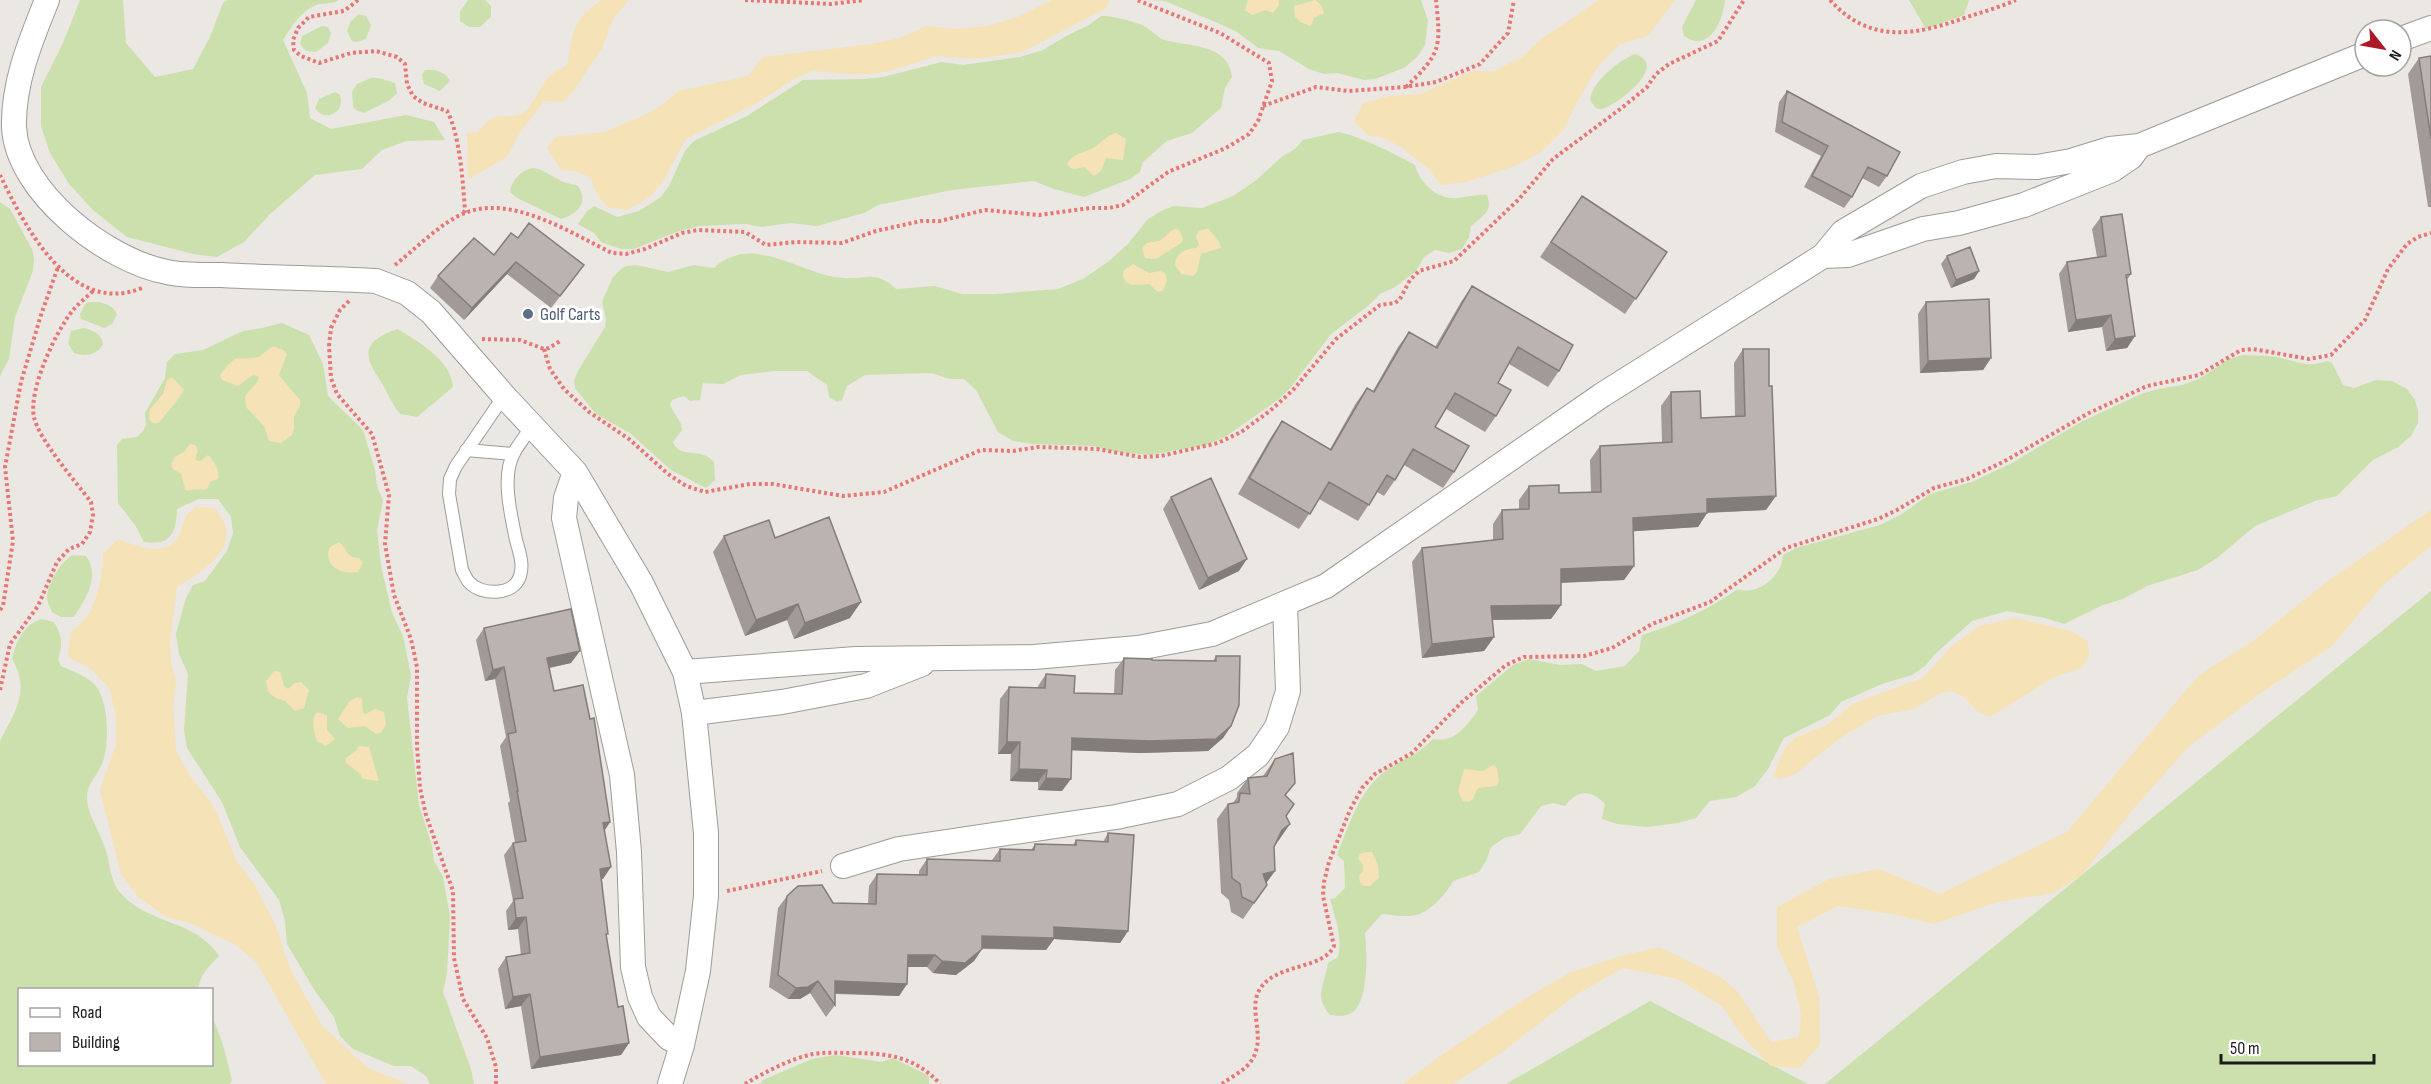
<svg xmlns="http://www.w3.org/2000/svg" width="2431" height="1084" viewBox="0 0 2431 1084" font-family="'Sofia Sans Condensed',sans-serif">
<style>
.grass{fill:#cbe0ad}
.sand{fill:#f5e2b6}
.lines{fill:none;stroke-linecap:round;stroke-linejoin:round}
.service-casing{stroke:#9c9c9c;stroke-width:14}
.minor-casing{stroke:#9c9c9c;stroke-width:26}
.path{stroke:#e77776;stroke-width:4;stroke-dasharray:3 3;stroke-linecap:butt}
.service{stroke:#fff;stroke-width:12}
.minor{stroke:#fff;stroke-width:24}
.wall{fill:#a19a96}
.shaded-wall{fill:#837d7a}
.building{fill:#bbb3af;stroke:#837d7a;stroke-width:1.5}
.service-dot{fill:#5c6f8a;stroke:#fff;stroke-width:2}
.labels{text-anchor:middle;stroke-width:6;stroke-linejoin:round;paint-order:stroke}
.service-label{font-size:18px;fill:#4e5e75;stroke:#fff;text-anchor:start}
</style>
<rect width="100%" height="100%" fill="#ebe7e2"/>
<path class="grass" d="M80,0H123L126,43L155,77L193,69L210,37L223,3L228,0H339C333,5 324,2 316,5C300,12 292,26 283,40L307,93L310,118L331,129L406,115L434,122L445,140L406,141L382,150L362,169L315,175L270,214L244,242L217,257L193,254L127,237L94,211L69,184L50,153L41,126V87L63,43Z
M468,0H485L491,6V17L480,27H469L460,21V12Z
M1150,0H1421L1428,21L1425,45L1417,57L1404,68L1375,79L1364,80L1337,73L1324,74L1309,69L1279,51L1258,48L1237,32L1220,24L1165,1Z
M1696,0H1725C1723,21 1709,54 1684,36L1682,27Z
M1909,0H1969L1964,15L1926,29Z
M359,14L366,16L371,25L366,39L357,42L352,41L347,31L351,21Z
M1101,16C1111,15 1137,22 1146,27C1152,31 1158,38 1165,40C1189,47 1228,43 1232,77L1225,88L1221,108L1192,133L1167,141L1143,162L1140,172L1130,179L1084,197L1054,189L1034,181L952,190L878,205L864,213L817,226L790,223L762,227L745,224L700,226L679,231L634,249H621L601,242L594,233L578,224L587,211L594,206L617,217L639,211L661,197L669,186L685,151L694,141L747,116L803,80L864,79L883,77L942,62L963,65L1020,57L1043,50L1066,36L1089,25Z
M322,26L328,27L331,33L328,43L316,52L306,51L300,44L302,36Z
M1635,54C1672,66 1610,110 1600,109C1595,109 1593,104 1590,100C1592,82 1619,60 1635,54Z
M425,70C435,69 446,72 450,81L440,91L424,84L422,75Z
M371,78C378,77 388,81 395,83L397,93L390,100L364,113L356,110L353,107L352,92L357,84Z
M335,92L340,95C346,113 324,123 315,108L319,99Z
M1338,132C1362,137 1393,153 1415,165C1419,182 1438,201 1458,198C1469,197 1477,194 1487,195C1493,211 1483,216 1471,226L1469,237L1462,249L1449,253L1435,250L1424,257L1416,271L1395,287L1380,294L1368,306L1331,334L1290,388L1279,399L1225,437L1206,445L1150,455L1109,451L1094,446L1032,444L1013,441L998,432L976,390L964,379H950L931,373L865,375L847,386L842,400L837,402L829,397L827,385L807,371H774L741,375L723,384L703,383L700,400L690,401L684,396L672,400L670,405L681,424L682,430L673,442C680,460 700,446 714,462L715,480L706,488L671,470L630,433L596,414L575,388L574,381L578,371L605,327L606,319L602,302L613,277L620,270L626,266L636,265L668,272L694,265L714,268C724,257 743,252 757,254C787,257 814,276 844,278C868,280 874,269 896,289L935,286L962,294H995L1058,289L1083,279L1109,261L1128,244L1147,220L1161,211L1174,206L1202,208L1233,196L1255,181L1283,156L1295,149L1303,140Z
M534,168C550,171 556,183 577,185C590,201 578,214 561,219L517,198L510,192C512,179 521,170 534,168Z
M0,202L10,209L32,249L34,259L33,271L15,317L9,359L0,376Z
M89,302C100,302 113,303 117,315L112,324L104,328L81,319L80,314L85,304Z
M282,323L309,335L323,364L328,396L363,430L375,470L377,486L383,501L377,530L381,566L392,613L403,636L411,676L407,698L419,805L432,846L434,861L443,877L450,916L447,973L443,992L471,1069L474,1084H430L426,1076L411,1066H394L353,1049L340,1036L334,1017L315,991L287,944L285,921L279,900L240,847L222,802L187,748L184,730L188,674L179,654L176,634L186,598L193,585L205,581L227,551L233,533L231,517L218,499H198L177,509C176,533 171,546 144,542L135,525L118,503L117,445L122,439L137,437L143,431L146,425L145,413L165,378L167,362L175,354L203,350L243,331L262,328Z
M84,328C94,331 101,333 103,344C97,355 86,357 74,353L68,343L71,331Z
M397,329C418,341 452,361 453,387L417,417L400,414C391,403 386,389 378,377C360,350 368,340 397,329Z
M2243,355C2255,356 2269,355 2281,358C2298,362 2309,368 2327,361L2332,363L2343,385L2354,388L2376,380L2392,381L2407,389L2415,400L2418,411V423L2411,436L2398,447L2373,460L2337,496L2315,501L2255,526L2217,558L2198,570L2147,586L2123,599L2103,605L2064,624L2045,618L2007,611L1972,621L1935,654L1925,666L1912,675L1882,684L1841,702L1830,715L1784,738L1768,769L1755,786L1736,797L1710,801L1696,818L1678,823L1646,827L1617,824L1602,819L1605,804C1591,789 1577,790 1565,806L1553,803L1541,806L1520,834L1504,838L1491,847L1486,861L1479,872L1453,881C1447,893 1433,909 1419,914C1408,918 1393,915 1382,914L1365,933C1367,951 1369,1000 1353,1012C1347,1017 1337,1016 1330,1015C1313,995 1325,985 1328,963L1338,957C1343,937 1335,918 1330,899L1335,898L1345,888L1344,861L1337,855C1350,823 1360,787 1390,768C1406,758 1420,753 1433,739C1455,743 1466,727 1478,710L1476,696L1513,665L1529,659L1560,665L1582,664L1596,671L1625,666L1639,651L1642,635C1677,624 1708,610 1738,589C1757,597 1783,575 1783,555L1796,548L1880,525L1902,514L1930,494L1972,482L2012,463L2081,422L2141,394L2158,389L2182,385L2199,379L2229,359Z
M73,555L86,556C101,577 85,599 74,617H61L52,612C50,607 47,602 47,597C48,583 61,561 73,555Z
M2431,591V1084H1825Z
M41,619L54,622C62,636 63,644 58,659L61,666C72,671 84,675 93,683C109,698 109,739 104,758C98,780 80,784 90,813C95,826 102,838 106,851C110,864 110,878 118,890C145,925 196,919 219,956C209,966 200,975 198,989L20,990V1064H212V1015L223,1045L232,1080L230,1084H0V741C15,712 31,690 12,659C16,641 24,625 41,619Z
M1650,1001L1808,1084H1506Z
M835,1055L882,1062L893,1058L929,1076V1084H760L763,1080L812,1059Z"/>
<path class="sand" d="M602,0H629L613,19L602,48L574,90L563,102L544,101L519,134L507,157L468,179L467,133L478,132C499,104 509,125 527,110C530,107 533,101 535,98C546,80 548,73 567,66C574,31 571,20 602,0Z
M1052,0H1110L1105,9L1022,52L979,59L937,56L889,71L867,75L812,71L794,79L757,103L686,139L663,181L650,197L626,210L607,207L597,194L590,177L574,171L561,170L547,148L556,137L604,132L647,114L666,102L678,91L748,76L763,57L872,44L900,38L927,26L956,29L988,26L1020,16Z
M1248,0H1279V5L1273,13L1266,10L1252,15L1245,10Z
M1315,0L1321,5L1324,13L1314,18L1311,26L1300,22L1295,17L1294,6Z
M1599,0H1675L1648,36L1620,44L1599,65L1578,100L1564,129L1541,152L1515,166L1466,182L1441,185L1430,170L1400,146L1383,138L1368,135L1354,122L1363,103L1389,96L1421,94L1472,71H1494L1521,58L1540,40Z
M1116,133L1126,139L1123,160L1106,158L1101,171L1094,176L1084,167C1076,169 1072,171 1067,164C1075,151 1085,154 1096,146C1103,141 1107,135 1116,133Z
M1208,228L1219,242L1221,248L1201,254L1197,272L1193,276L1181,274L1175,265C1175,254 1186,248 1196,248L1199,245L1196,236L1199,231Z
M1175,229L1179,230L1183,239L1181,243L1156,259L1145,258L1142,249C1147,240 1150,243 1159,241C1164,239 1169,231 1175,229Z
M1133,264L1149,273L1160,271L1165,273L1167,280L1163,290L1158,292L1149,284C1137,285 1121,288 1123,271Z
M273,346L283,350L287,354L279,375L300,400V406L294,417V429L292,435L281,443L269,441L264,426L246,407L245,396L258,381L259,377L253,375L238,386L222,380L220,375C239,350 235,362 259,357Z
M172,377L184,390C182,395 160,422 158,423C153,424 152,422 149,419L150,409L163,394L167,380Z
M190,444L195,445L198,450L195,460L200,461L208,455C214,460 220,471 218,479L210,482L207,489C200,491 195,488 188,491L185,489L181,474L173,469L171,465L175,457L184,452Z
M196,507L215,508C218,513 223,519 225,524C234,555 197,574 177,587L170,642L171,662L176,682L173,706L176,751L190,776L214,807L237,862L253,882L275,924L290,969L322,1026L368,1068L407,1084H326L257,963L236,945L190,923L167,917L138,897L121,873L100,790L116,745V715L109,688L91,669L68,657L71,632C75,628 81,624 85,619C96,608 104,570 103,554L118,539C139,547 170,560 181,531C187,516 182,518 196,507Z
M2431,510V546L2382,586L2332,646L2262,692L2188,747L2135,807L2082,875L2053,893L1997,902L1934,924L1893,914L1838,906L1797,927L1819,997L1820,1045L1799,1068L1771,1066L1743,1037L1722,1006L1678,979L1623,968L1577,994L1501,1053L1453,1084H1403L1443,1054L1523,1000L1569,973L1621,956L1659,947L1722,978L1738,992L1771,1042L1799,1037L1801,1015L1794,983L1777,946V907L1829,879L1878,869L1940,894L2067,832L2198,676L2256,639L2325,583Z
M339,542C347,548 346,558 359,558L363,563L358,572C342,575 322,566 330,547Z
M2015,618L2071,631L2088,641L2089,655L2082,668L2054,677L1990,717L1977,711L1964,697L1953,691L1941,693L1914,709L1877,716L1839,739L1795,774L1781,779L1773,776L1784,750L1795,738L1827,725L1854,703L1923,678L1951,647L1979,626Z
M274,671L280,672L284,686L288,689L295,683L301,682L309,690L304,708L295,711L285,701L276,698L268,692L266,681Z
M357,697L362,699L363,713L366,714L375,709L384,712L386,724L381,733L376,734L365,726L348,728L338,719L349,702Z
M317,712L327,715V730L335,739L326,746L317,741C314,731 310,720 317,712Z
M358,746L369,747L379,781L363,779L360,774L346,763V758L357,750Z
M1493,765L1497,768L1499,782L1496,786L1478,788L1473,799L1469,802L1463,801L1458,792L1464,769L1483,771Z
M1365,852H1372L1378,865L1379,878L1370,886H1364L1360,883L1359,876L1363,871V865L1358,858L1360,854Z"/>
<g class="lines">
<g class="service-casing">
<path id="service" d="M504,396L456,466L450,479L449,494L462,570C464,573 466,579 469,582C481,596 514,596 520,576C524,564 519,551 516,540C511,515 501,476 514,453C519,443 526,435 533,426
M466,450L513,454"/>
</g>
<g class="minor-casing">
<path id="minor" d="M47,0C31,40 13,82 14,127C17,192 107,261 167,272C184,276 204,275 222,275C273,278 325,278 376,281L407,293L431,312L504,396L575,472L641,583L685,672L694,713L706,833V896L698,971L682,1045L670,1084
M2401,39L2431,28
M1823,256L1848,255L1923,229L1959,223L2024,205L2112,170L2131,157L2139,146
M575,472L566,498L564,518L622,775L629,852L633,967L640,997L649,1017L669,1038L682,1045
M685,672L856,659L1034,657L1138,648L1212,634L1326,586L1602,395L1823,256L1843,232L1921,186L1963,172L1996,166L2037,167L2071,161L2110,149L2139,146L2365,54
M694,713L782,702L866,686L922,664
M843,866L899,849L1116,817L1178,804L1229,778L1258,755L1277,727L1288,691L1285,604"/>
</g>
<path class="path" d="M358,0L344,11L309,17L298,28L293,40L294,50L301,56L319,63L351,53L376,51L397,57L405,64L407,84L413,96L423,103L447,111C460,134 463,184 465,211L462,213
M745,0L831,4L864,0
M1830,0C1870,45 1917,35 1967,17C1983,12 2000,7 2016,0
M1406,87C1441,53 1441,48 1436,0
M1263,106L1316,87L1348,91L1405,87L1436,82L1480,64L1508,33L1514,0
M0,175C25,227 71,317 142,288
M395,265C414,250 443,221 465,213C511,194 571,233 612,253L626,254L645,249L682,233L698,230L745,232L766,245L796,242L842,243L876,231L921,221H940L985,210L1039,215L1090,208H1109L1123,205L1168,172L1226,148L1249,134L1258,121L1272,81L1269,63L1220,33L1137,0
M349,301L340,310L331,328L329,346L331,378L337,394L372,434L389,495L385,544L394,595L411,639L417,667V746L420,788L426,815L453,891L454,958L463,999L487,1038L496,1067V1084
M482,339L520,340L544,349L549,348L562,340
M544,349L550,369L564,389L589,412L629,439L668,474L686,486L705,492L750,484H773L843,496L884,492L981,450L1013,451L1038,447L1097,449L1140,457L1161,456L1218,443L1241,432L1270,411L1293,390L1336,339L1380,305L1395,303L1400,299L1410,280L1419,271L1454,261L1519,199L1553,159L1623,107L1647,87L1656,74L1669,64L1718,41L1744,0
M0,610L3,606L13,541L5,467L21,382L41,315L58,267
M0,690L10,644L38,606L57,562L69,549L82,544L90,532L93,515L91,502C76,482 39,440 34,417C28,390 56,331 73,310C79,303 87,297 94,290
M727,891L822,871
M745,1084C765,1072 790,1059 813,1054C826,1052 838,1053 851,1053C886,1053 915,1056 940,1084
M1222,1084C1230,1078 1241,1072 1248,1065C1270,1041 1246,1011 1260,989C1276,963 1323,970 1334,946L1323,896L1324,882L1329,862L1350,810L1362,788L1375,774L1412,753L1462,702L1506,665L1524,657L1584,656L1612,648L1652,624L1710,602L1786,548L1878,519L1897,510L1934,488L1967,479L2003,462L2089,413L2147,386L2199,375L2241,350L2253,349L2309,359L2331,355L2365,320L2388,269L2407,244L2418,237L2431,233"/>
<use href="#service" class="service"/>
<use href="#minor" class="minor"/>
</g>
<path class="wall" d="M2431,56V207H2428L2408,74L2419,58Z
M1787,91L1887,176L1879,187L1862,178L1852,197L1844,208L1804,187L1821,156L1775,132L1779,102Z
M1582,196L1667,252L1625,314L1540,257Z
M2101,217L2131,274L2127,280L2135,336L2127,348L2106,351L2102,327L2068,332L2059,274L2067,262L2097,257L2092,229Z
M518,238L576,276L551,308L507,274L464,320L430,288L438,276L494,255Z
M1947,256L1979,271L1974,279L1951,288L1941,264Z
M1472,286L1559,371L1548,387L1509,364L1498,383L1496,416L1485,432L1446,409L1435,427L1454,472L1443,488L1404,465L1395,480L1384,496L1377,492L1358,521L1319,499L1299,529L1238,494L1271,437L1282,421L1330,449L1356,403L1367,388L1373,391L1398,347L1409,332L1435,347L1461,302Z
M1926,302L1991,358L1983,370L1920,373L1918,314Z
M1743,349L1766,510L1707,513L1698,527L1633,531L1634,566L1624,580L1561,583V605L1551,619L1492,620L1494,637L1484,651L1422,658L1412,562L1422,548L1493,540V524L1502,510L1519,509V500L1529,486L1559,493L1591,492L1590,460L1600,446L1662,443L1661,406L1671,392L1701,418L1735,417L1734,363Z
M1171,497L1239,571L1199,590L1163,509Z
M724,536L775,538L850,618L794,639L787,620L745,636L713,552Z
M484,628L571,663L549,668L554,691L610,822L605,830L603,879H602L606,936L618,1007L629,1043L621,1055L531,1069L521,1006L505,1009L498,969L506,957L521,955L518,929L508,930L506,911L513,901L504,855L513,843H515L508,803L510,801L500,746L506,737L495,679L485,681L476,640Z
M1216,656L1231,726L1223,738L1208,751L1140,753L1072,750L1062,791L1038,790V782L1010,781L1011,754H998L1000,699L1009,687L1038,688V686L1046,674L1074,693L1114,694L1115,670L1124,658L1152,660L1213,661Z
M1275,759L1285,796L1286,816L1279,840L1274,847L1275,871L1266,883L1267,885L1243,919L1231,912L1229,900L1221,893L1217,819L1228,804L1233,803L1237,797V793L1248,778L1263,776Z
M1108,833L1128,931L1120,943L1054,939L1046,950L982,949L974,961L956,975L933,973L927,967H908L907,984L899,996L835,994V1005L826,1017L810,993L800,999H788L769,987L778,908L787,896L833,903H868L869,886L877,874L919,875V871L927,859L992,860L1000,849L1031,850L1035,844L1073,845L1076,840L1103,842Z"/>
<path class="shaded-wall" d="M516,262L507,274L464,320L472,308Z
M1979,271L1974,279L1951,288L1956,280Z
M2111,315L2102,327L2068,332L2076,320Z
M2135,336L2127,348L2106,351L2115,339Z
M1991,358L1983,370L1920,373L1928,361Z
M1776,496L1766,510L1697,513L1707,499Z
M1707,513L1698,527L1623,532L1633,518Z
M1247,559L1239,571L1199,590L1208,578Z
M1634,566L1624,580L1551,583L1561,569Z
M861,602L850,618L794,639L805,623Z
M798,604L787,620L745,636L756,620Z
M1561,605L1551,619L1481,620L1491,606Z
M1494,637L1484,651L1422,658L1432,644Z
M580,651L571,663L539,670L547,658Z
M504,667L495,679L485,681L493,670Z
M1231,726L1223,738L1208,751L1140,753L1064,750L1072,738Z
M1007,742H1020L1011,754H998Z
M1019,769L1047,770L1038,782L1010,781Z
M1046,778L1071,779L1062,791L1038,790Z
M610,822L602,834L603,823Z
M1290,824L1279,840L1271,846L1282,830Z
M611,867L603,879L592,881L600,869Z
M1275,871L1264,886L1263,874Z
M526,917L518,929L508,930L516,918Z
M1054,927L1128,931L1120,943L1054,939L1046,950L974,948L982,936Z
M982,949L974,961L956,975L933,973L942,961Z
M908,955H935L927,967H900Z
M818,981L810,993L800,999H788L796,988Z
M835,981L907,984L899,996L827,993Z
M530,994L521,1006L505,1009L513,997Z
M629,1043L621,1055L531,1069L540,1057Z"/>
<path class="building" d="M2431,56V139L2419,58Z
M1787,91L1900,152L1887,176L1868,167L1852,197L1812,176L1828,146L1782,122Z
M1582,196L1667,252L1636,299L1551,242Z
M2122,214L2131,274L2126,275L2135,336L2115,339L2111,315L2076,320L2067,262L2106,256L2101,217Z
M529,223L584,265L560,296L516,262L472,308L438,276L474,238L494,255L511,233L518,238Z
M1970,247L1979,271L1956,280L1947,256Z
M1472,286L1573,345L1559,371L1518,347L1498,383L1511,390L1496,416L1455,393L1435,427L1469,446L1454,472L1413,449L1395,480L1387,475L1369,505L1329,482L1310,514L1249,478L1282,421L1331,450L1367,388L1374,392L1409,332L1437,348Z
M1989,299L1991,358L1928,361L1926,302Z
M1743,349H1769V386H1772L1776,496L1707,499V513L1633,518L1634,566L1561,569V605L1491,606L1494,637L1432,644L1422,548L1503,539L1502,510L1529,509V486L1559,485V493L1601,492L1600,446L1672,442L1671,392L1700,391L1701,418L1745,416Z
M1211,478L1247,559L1208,578L1171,497Z
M829,517L861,602L805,623L798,604L756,620L724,536L769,520L775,538Z
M571,609L580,651L547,658L554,691L583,685L590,719L594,718L610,822L603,823L611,867L600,869L608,934H606L618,1007L623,1006L629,1043L540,1057L530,994L513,997L506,957L530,953L526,917L516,918L514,899L523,898L513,843L526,841L517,791H518L508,734L516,732L504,667L493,670L484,628Z
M1216,656H1240L1239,705L1231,726L1216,739L1149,741L1072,738L1071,779L1046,778L1047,770L1019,769L1020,742H1007L1009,687L1045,688L1046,674L1075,676L1074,693L1122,694L1124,658L1152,659V660L1216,661Z
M1293,753L1295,783L1285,795L1294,804L1286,816L1290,824L1282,830L1274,847L1275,871L1263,874L1267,885L1254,903L1242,897L1240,884L1232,878L1228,804L1239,802L1240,793L1250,794L1248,778L1267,776L1275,759Z
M1108,833L1134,835L1128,931L1054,927V938L982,936V949L965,963L942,961L935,955H908L907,984L835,981V1005L818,981L808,987L796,988L778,975L787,896L798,886L822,885L833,903L876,904L877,874L927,875V859L1000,861V849L1034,850L1035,844L1076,845V840L1108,842Z"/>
<circle class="service-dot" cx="528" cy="314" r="6"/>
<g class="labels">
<g class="service-label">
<text x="540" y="320">Golf Carts</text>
</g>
</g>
<rect x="18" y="988" width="195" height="78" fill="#ffffff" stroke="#a4a4a4" stroke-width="1.5"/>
<rect x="30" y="1008" width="30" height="9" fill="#ffffff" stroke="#a4a4a4" stroke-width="1.5"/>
<text x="72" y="1018" font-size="18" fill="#1b1b1b">Road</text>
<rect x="30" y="1033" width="30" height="18" fill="#bbb3af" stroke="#a4a4a4" stroke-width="1.5"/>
<text x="72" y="1048" font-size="18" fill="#1b1b1b">Building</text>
<g transform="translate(2383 48) rotate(121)"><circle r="28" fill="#ffffff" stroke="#a4a4a4" stroke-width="1.5"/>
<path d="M0-4.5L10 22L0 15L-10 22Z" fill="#ad1826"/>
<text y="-9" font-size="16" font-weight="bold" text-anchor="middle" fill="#1b1b1b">N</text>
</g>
<path d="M2221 1054v9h153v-9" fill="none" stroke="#1b1b1b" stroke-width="3"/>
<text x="2230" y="1054" font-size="18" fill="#1b1b1b" stroke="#ffffff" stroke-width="4.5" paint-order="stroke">50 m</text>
</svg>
